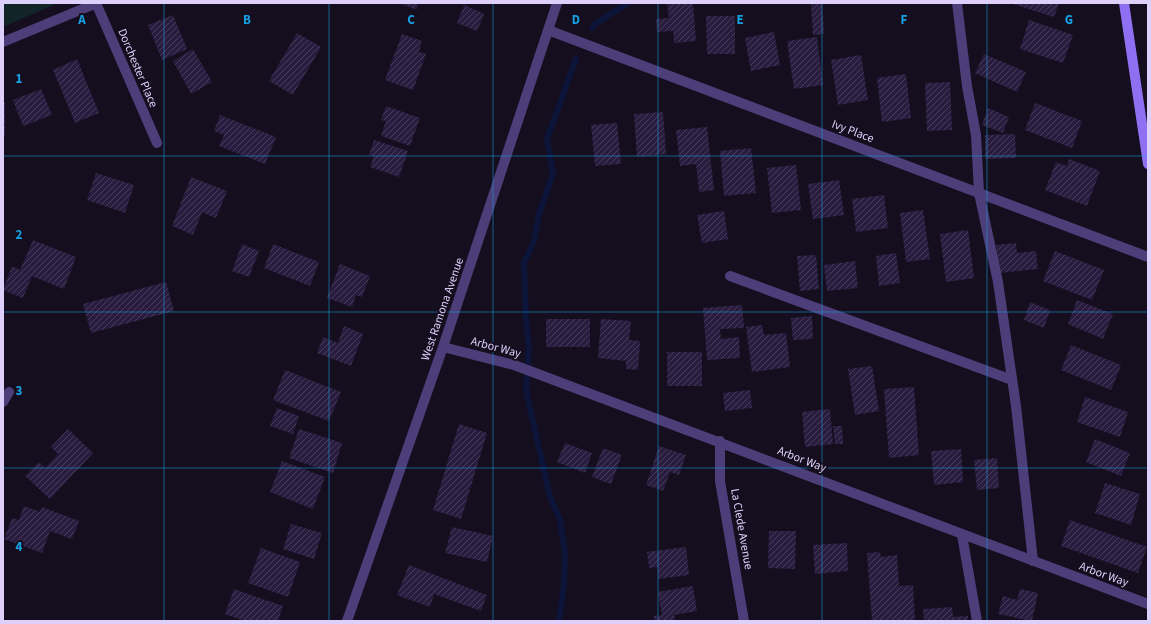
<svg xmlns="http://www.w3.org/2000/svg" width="1151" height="624" viewBox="0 0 1151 624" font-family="'Source Sans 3',sans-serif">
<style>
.green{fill:#122428}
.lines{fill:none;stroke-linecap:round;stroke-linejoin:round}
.stream{stroke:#0d1439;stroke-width:6}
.building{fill:url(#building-hatch)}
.service{stroke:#4d3e79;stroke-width:10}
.minor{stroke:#4d3e79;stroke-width:10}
.secondary{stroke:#9070f2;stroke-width:10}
.grid{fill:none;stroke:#15a0e2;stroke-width:1;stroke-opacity:0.55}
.labels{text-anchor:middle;stroke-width:4;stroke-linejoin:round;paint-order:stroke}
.street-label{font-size:12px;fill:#ded0fb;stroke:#150e1f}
.grid-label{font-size:13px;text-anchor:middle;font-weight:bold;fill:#15a0e2;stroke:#150e1f;stroke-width:4;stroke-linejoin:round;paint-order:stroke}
</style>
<defs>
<pattern id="building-hatch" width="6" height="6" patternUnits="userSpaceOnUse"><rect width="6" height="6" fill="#2a1c3e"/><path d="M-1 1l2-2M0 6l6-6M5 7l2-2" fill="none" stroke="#483c5b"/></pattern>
</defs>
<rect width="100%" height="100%" fill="#150e1f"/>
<path class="green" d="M3,3H58L3,27Z"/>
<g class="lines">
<path class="stream" d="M592,28L595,24L628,3
M559,621L564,585L565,553L560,520L550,497L526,391L529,347L526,319L524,263L534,241L539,214L553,174L547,139L576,59"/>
</g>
<path class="building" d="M400,3H419L416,10Z
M667,3H693L696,41L674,43L673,31L657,32L656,19L669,18Z
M811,3H822L824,34L813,35Z
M1010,3H1059L1054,17Z
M464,5L484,14L477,31L457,23Z
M173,15L187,49L162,60L148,25Z
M706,16H735V54H707Z
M1029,20L1073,35L1063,63L1020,49Z
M774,32L780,65L751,71L745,38Z
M297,33L321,47L293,95L269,81Z
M402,34L422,41L419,52L426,54L413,90L385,80Z
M817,37L823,85L794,89L787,41Z
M193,49L212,82L191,94L173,61Z
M984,54L1026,72L1017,92L975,73Z
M861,55L868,100L838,105L831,60Z
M77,59L99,113L75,123L53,70Z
M906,74L911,118L882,122L877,78Z
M950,82L952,130L927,131L925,83Z
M41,89L52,115L23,126L13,100Z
M3,102H5V136H3Z
M1035,103L1082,121L1072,148L1025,130Z
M386,106L420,118L410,146L381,136L386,121L381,120Z
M988,108L1009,117L1003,133L982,125Z
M663,112L666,154L637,157L634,114Z
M220,115L276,137L265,164L219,146L224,135L214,131Z
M617,123L621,164L595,166L591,125Z
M707,127L714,190L699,192L696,164L680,166L676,130Z
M1015,134L1016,158L985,159V135Z
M374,140L408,151L399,177L370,167L374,156L369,155Z
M751,148L756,193L724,196L720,151Z
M1069,159L1100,171L1087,206L1045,190L1056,162L1067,166Z
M796,165L801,210L772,213L767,168Z
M96,173L134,185L125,213L87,200Z
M191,177L227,191L216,218L202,212L193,235L172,226Z
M839,180L844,215L813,219L808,184Z
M884,195L888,228L856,232L852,199Z
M923,210L930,259L906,262L900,213Z
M724,211L728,239L702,243L697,215Z
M968,230L974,278L946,282L940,234Z
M33,240L76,257L64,289L32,276L23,298L3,290L12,266L20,270Z
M1016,243L1017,253L1036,251L1038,269L999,273L996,245Z
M242,244L259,251L249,277L232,271Z
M273,244L319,262L310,286L264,268Z
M1055,251L1104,270L1092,300L1043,281Z
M896,253L900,283L879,286L876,256Z
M816,255L819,289L800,291L797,256Z
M855,261L858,288L827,291L824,265Z
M340,264L370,276L362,297L356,295L352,307L327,298Z
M166,282L174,311L91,333L83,304Z
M1077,300L1113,314L1103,339L1068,324Z
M1030,302L1050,310L1044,328L1024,320Z
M742,305L744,328L720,329L721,339L739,337L740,358L707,360L703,308Z
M812,316L813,339L793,340L791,318Z
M546,319H590V347H546Z
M601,319L631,321L629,340L640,341L638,370L626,369V361L598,358Z
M762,325L764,335L786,333L790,367L752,372L746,327Z
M344,326L363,334L351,366L317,353L323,337L338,343Z
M1071,345L1121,365L1111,390L1061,370Z
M667,352H702V386H667Z
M872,366L879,411L855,415L848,369Z
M285,370L341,392L329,421L273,400Z
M914,387L919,455L889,458L884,389Z
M750,390L752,408L725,411L723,393Z
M1085,397L1128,412L1120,437L1077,422Z
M277,408L299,416L293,434L270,426Z
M830,409L833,444L805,447L802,412Z
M459,424L487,433L461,519L433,510Z
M833,426H842L843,444H835Z
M68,429L93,453L50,499L25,476L39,462L45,468L58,454L51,447Z
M299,429L342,443L333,473L289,458Z
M1095,439L1130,453L1121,476L1086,462Z
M565,443L592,453L585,473L557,462Z
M659,446L686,455L679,475L670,472L663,491L646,485Z
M603,448L622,455L611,484L592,477Z
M961,449L963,482L934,485L931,451Z
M997,458L999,488L977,490L974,460Z
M282,461L325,477L313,509L270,492Z
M1105,483L1140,494L1131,525L1095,513Z
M24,506L40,512L42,507L79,521L72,539L50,531L42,553L4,539L12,518L19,520Z
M1070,520L1147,547L1138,573L1061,546Z
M291,524L322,533L314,559L283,549Z
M452,527L493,536L487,562L445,553Z
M769,531H796L795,569L768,568Z
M847,543L848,571L815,574L813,545Z
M686,547L689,575L658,579L657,567L649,568L647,552Z
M261,548L300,562L288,597L248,583Z
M880,552L881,557L897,555L899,586L913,585L915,621H872L867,553Z
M409,565L487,595L481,611L434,594L430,607L397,595Z
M693,586L697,611L674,615L675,621H654V616L662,615L658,592Z
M234,589L283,606L278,621H245L225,614Z
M1020,589L1038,593L1032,621L998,614L1003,596L1017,600Z
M952,607L953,617L968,616V621H924L923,609Z"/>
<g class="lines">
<path class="service" d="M957,3L967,86L976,135L979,193L998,282L1016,406L1033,561
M730,276L1012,380"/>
<path class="minor" d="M96,3L157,143
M548,30L1148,257
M3,42L97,3
M443,347L514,365L1148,604
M3,402L9,392
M720,441V481L744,621
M962,535L977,621
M347,621L443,347L557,3"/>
<path class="secondary" d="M1124,3L1148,164"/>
</g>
<path class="grid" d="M164,3V621M329,3V621M493,3V621M658,3V621M822,3V621M987,3V621M3,156H1148M3,312H1148M3,468H1148"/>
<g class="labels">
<g class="street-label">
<text transform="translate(138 68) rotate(67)" y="4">Dorchester Place</text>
<text transform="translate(853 131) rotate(21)" y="4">Ivy Place</text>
<text transform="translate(442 309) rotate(-71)" y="4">West Ramona Avenue</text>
<text transform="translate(496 347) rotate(15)" y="4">Arbor Way</text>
<text transform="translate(802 459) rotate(21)" y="4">Arbor Way</text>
<text transform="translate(742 529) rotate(80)" y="4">La Clede Avenue</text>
<text transform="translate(1104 574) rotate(20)" y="4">Arbor Way</text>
</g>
</g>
<g class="grid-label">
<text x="82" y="24">A</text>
<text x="247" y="24">B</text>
<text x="411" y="24">C</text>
<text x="576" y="24">D</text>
<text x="740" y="24">E</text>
<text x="904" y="24">F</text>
<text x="1069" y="24">G</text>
<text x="19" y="83">1</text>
<text x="19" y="239">2</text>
<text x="19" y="395">3</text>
<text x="19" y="551">4</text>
</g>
<rect width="1151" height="624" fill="none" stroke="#ded0fb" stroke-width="8"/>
</svg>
